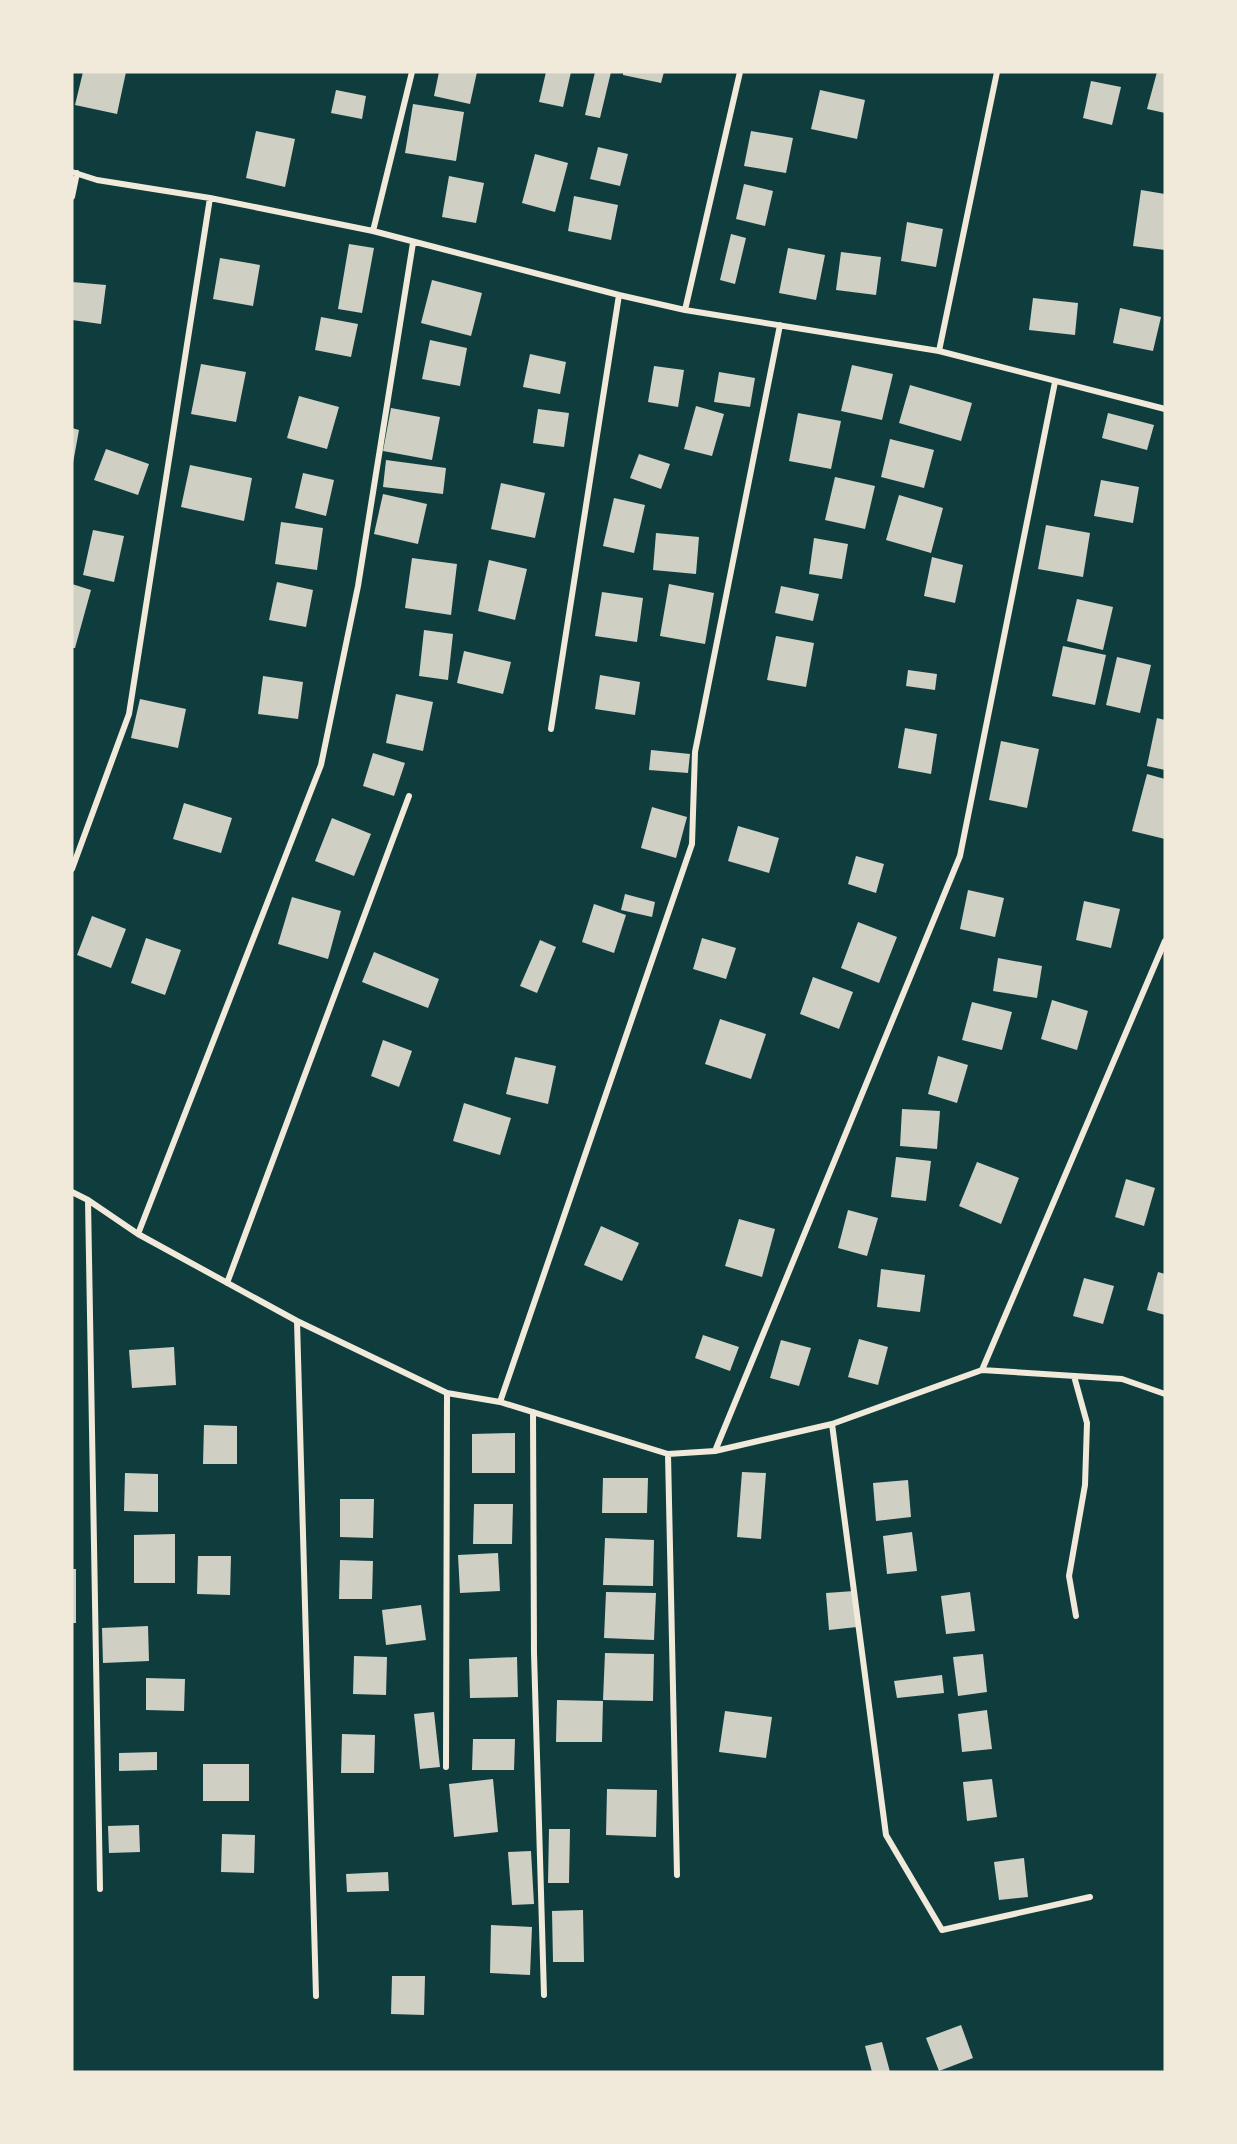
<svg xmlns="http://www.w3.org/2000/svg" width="1237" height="2144" viewBox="0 0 1237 2144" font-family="'Exo 2',sans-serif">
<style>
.building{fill:#cfcfc3}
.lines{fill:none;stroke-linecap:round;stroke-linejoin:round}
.minor{stroke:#f1e9da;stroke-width:6}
</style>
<rect width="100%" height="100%" fill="#0f3d3e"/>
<path class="building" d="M83,72H126L117,114L75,105Z
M439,72H477L470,104L434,96Z
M546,72H571L563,107L539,102Z
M595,72H611L600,118L585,115Z
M623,72H664L661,83L623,75Z
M1157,72H1165V113L1147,109Z
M1091,81L1121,87L1112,125L1083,118Z
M336,90L366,96L362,119L331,113Z
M820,90L865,100L857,139L811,129Z
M413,104L464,112L456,161L405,153Z
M256,131L295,139L285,187L246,178Z
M751,131L793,138L786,173L744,166Z
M598,147L628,154L620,186L590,179Z
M535,154L568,163L555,212L522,203Z
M449,176L484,183L476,223L442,217Z
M744,184L773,191L765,226L736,219Z
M1141,190L1165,194V250L1133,246Z
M574,196L618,205L611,240L568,231Z
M907,222L943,229L936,267L901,261Z
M731,234L746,238L735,284L720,280Z
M349,244L374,248L362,313L338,309Z
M788,248L825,255L816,300L779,293Z
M841,252L881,257L876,295L836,290Z
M220,258L260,265L253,306L213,299Z
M432,280L482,293L471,336L421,323Z
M72,282L106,285L101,324L72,320Z
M1033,298L1078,303L1075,335L1029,330Z
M1120,308L1161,317L1153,351L1113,343Z
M321,317L358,324L351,357L315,350Z
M430,340L467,348L460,386L422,379Z
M530,354L566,362L560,394L523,387Z
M201,364L246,372L236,422L191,414Z
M852,365L893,374L882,420L841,411Z
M654,366L684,370L678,407L648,402Z
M719,372L755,378L750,407L714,402Z
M910,385L972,403L961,441L899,423Z
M299,396L339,407L327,449L287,438Z
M696,406L724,414L712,456L684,449Z
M391,408L440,417L432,460L383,451Z
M538,409L569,413L564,447L533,443Z
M798,413L841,421L831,469L789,461Z
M1108,413L1154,425L1147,450L1102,438Z
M72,428L79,430L73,463H72Z
M890,439L934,450L924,488L881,477Z
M106,449L149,464L138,495L94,480Z
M639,454L670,464L661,489L630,478Z
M386,460L446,468L443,494L383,487Z
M190,465L252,478L244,521L181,507Z
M303,473L334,480L326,516L295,508Z
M835,477L875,486L865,529L825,520Z
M1101,480L1139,487L1133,523L1094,516Z
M501,483L545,493L535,538L491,529Z
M383,494L427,504L418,544L374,534Z
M899,495L943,508L931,553L886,540Z
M614,498L645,505L634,553L603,546Z
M281,522L323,528L317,570L275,564Z
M1046,525L1090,533L1083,577L1038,569Z
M93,530L124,536L114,582L83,575Z
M656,533L699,537L696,574L653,570Z
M814,538L848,544L842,579L809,574Z
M932,557L963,565L955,603L924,596Z
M412,558L457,564L451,615L405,608Z
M489,560L527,569L515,620L478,611Z
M277,582L313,590L306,627L269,620Z
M72,584L91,590L75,648H72Z
M669,584L714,593L705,644L660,636Z
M781,586L819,594L813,621L775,613Z
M602,592L643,598L637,642L595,636Z
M1077,599L1113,607L1103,650L1067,641Z
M424,630L453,634L448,680L419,676Z
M776,636L814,643L806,687L767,680Z
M1063,646L1106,655L1095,705L1052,696Z
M464,651L511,662L503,694L457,683Z
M1117,657L1151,665L1140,713L1106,705Z
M908,670L937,674L935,690L906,686Z
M600,675L640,682L635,715L595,709Z
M263,676L303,682L298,719L258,714Z
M396,694L433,702L423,751L386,743Z
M140,699L186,709L178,748L131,738Z
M1157,718L1165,720V770L1147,766Z
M905,728L937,734L931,774L898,768Z
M1001,741L1039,749L1027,808L989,800Z
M651,750L690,754L688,773L649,770Z
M373,753L405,763L394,796L363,786Z
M1147,774L1165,779V839L1132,831Z
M184,803L232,818L221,853L173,839Z
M652,807L687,817L676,858L641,848Z
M332,818L371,834L354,876L315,861Z
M738,826L779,838L769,873L728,861Z
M856,856L884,864L876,893L848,884Z
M968,890L1004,898L995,937L960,929Z
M625,894L655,902L652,917L621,910Z
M292,897L341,911L328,959L278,944Z
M1084,901L1120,909L1111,948L1076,940Z
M594,904L626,915L614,953L582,942Z
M92,916L126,929L111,968L77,955Z
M858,922L897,937L879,983L841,968Z
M146,938L181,950L165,995L131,983Z
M702,938L736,948L726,979L693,969Z
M540,940L556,947L537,993L520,986Z
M374,952L439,979L428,1008L362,982Z
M998,958L1042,966L1037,998L993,991Z
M813,977L853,992L839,1029L800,1014Z
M1052,1000L1088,1011L1077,1050L1041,1039Z
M972,1002L1012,1012L1002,1050L962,1040Z
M720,1019L766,1034L751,1079L705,1064Z
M383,1040L412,1051L399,1087L371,1076Z
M938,1056L968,1065L957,1103L928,1094Z
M515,1057L556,1066L548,1104L506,1094Z
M464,1103L511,1118L500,1155L453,1141Z
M902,1109L940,1111L937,1149L900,1146Z
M896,1157L931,1161L926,1201L891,1197Z
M977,1162L1019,1178L1001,1224L959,1206Z
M1126,1179L1155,1188L1144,1226L1115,1217Z
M848,1210L878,1218L867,1256L838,1248Z
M739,1219L775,1229L762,1277L725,1266Z
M601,1226L639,1243L622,1281L584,1265Z
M881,1269L925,1275L920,1312L877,1307Z
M1158,1272L1165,1274V1315L1147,1310Z
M1084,1278L1114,1286L1103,1324L1073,1316Z
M703,1335L739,1347L730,1371L695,1358Z
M859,1339L888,1347L878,1385L848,1377Z
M781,1340L811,1348L799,1386L770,1378Z
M174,1347L176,1385L132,1388L129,1350Z
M204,1425L237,1426V1464H203Z
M515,1433V1473H472V1434Z
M742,1472L766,1473L761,1539L737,1537Z
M125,1473L158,1474V1512L124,1511Z
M603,1478H648L647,1513H602Z
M908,1480L911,1517L876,1521L873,1483Z
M340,1499H374L373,1538L340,1537Z
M474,1504H513L512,1544H473Z
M912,1532L917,1571L887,1574L883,1536Z
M175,1534V1583H134V1535Z
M605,1538L654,1540L653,1586L603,1585Z
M498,1553L500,1591L460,1593L458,1555Z
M198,1556H231L230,1595L197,1594Z
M340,1560L373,1561L372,1599H339Z
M72,1569H76V1623H72Z
M854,1591L857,1627L829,1630L826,1593Z
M606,1592L656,1593L654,1640L604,1638Z
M970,1592L975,1631L946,1634L941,1596Z
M421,1605L426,1640L386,1645L382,1610Z
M148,1626L149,1661L103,1663L102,1628Z
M605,1653L654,1654L653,1701L603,1700Z
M983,1654L987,1692L958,1696L953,1657Z
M354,1656L387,1657L386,1695L353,1694Z
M517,1657L518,1697L470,1698L469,1659Z
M942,1675L944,1693L897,1698L894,1681Z
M146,1678L185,1679L184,1711L146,1710Z
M557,1700L603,1701L602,1742H556Z
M987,1710L992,1749L962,1752L958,1714Z
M725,1711L772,1717L766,1758L719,1752Z
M434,1712L440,1767L420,1769L414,1714Z
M342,1734L375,1735L374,1773H341Z
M473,1739H515L514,1770H472Z
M157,1752V1770L119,1771V1753Z
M203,1764H249V1801H203Z
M493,1779L498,1832L454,1837L449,1784Z
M992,1779L997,1817L967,1821L963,1782Z
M607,1789L657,1790L656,1837L606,1835Z
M139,1825L140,1852L109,1853L108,1826Z
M549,1829H570L569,1883H548Z
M222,1834L255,1835L254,1873L221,1872Z
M531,1851L534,1904L512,1905L508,1852Z
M1024,1858L1028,1897L999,1900L994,1862Z
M388,1872L389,1891L347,1892L346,1874Z
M583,1910L584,1962H553L552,1911Z
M491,1925L532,1927L530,1975L490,1973Z
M392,1976H425L424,2015L391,2014Z
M961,2025L973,2058L939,2071L926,2038Z
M882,2042L890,2072H872L865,2046Z"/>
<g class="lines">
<path class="minor" d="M72,172L97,180L210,198L373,231L619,295L685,310L939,351L1165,409
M72,197L77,173
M373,231L412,72
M685,310L740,72
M939,351L997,72
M551,729L619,295
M72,869L129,714L210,198
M72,1192L88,1200L138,1234L297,1321L447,1393L500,1402L668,1454L715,1451L832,1424L982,1370L1122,1379L1165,1394
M88,1200L100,1889
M138,1234L321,765L358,586L413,243
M227,1283L409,796
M297,1321L316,1996
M982,1370L1165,941
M1074,1376L1087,1423L1085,1485L1069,1576L1076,1616
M500,1402L692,844L695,752L780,325
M533,1412L534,1653L544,1995
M832,1424L886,1835L942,1930L1090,1897
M715,1451L960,856L1055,382
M668,1454L677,1875
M446,1767L447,1393"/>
</g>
<rect width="1237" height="2144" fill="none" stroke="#f1e9da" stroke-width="147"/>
</svg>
